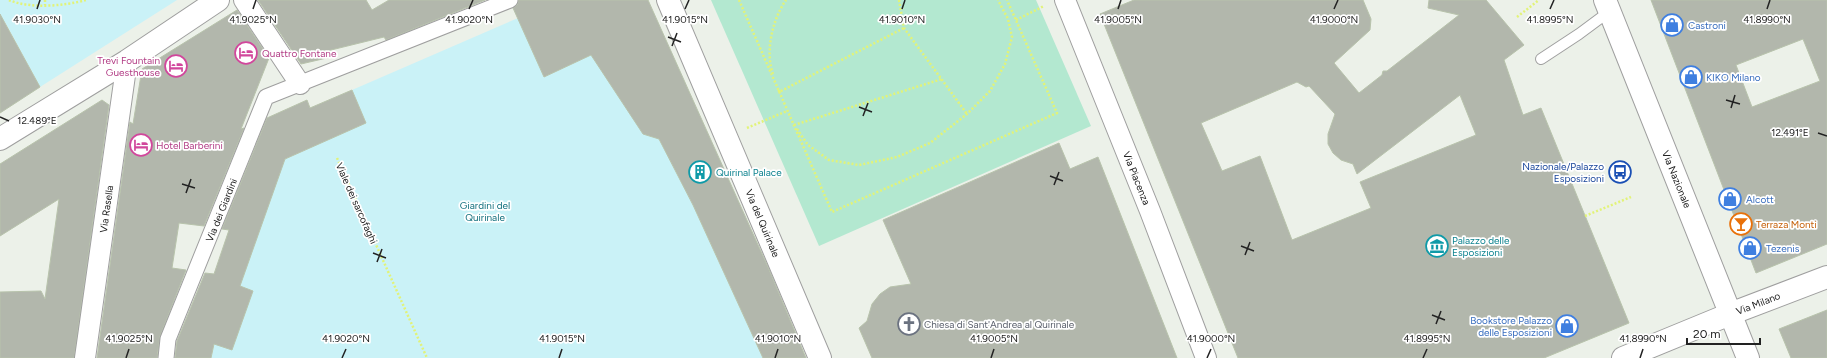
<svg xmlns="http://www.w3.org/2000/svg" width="1827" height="358" viewBox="0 0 1827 358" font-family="Figtree,sans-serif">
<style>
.grass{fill:#b3e8d0}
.park{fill:#caf2f7}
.building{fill:#b2b7ac;stroke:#b8c3ac;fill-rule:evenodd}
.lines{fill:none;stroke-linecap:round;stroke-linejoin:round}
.service-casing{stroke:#9f9f9f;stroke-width:12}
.pedestrian-casing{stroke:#9f9f9f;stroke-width:17}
.minor-casing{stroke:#9f9f9f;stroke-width:22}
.tertiary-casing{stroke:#9f9f9f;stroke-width:24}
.path{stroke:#e2f378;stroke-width:2.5;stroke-dasharray:2 2;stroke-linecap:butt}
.service{stroke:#fff;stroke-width:10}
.pedestrian{stroke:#fff;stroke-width:15}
.minor{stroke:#fff;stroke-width:20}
.tertiary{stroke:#fff;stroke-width:22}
.ticks{fill:none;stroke:#222;stroke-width:1.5}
.labels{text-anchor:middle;stroke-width:3.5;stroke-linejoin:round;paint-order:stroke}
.shop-label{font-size:10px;fill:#366cbe;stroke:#fff;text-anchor:start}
.hotel-label{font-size:10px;fill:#b23c85;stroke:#fff;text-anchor:start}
.transit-label{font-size:10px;fill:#164399;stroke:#fff;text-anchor:end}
.culture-label{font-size:10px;fill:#0d838f;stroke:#fff;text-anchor:start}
.street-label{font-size:10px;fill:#222;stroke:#fff}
.park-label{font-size:10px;fill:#12707e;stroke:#fff}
.food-label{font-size:10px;fill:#c56008;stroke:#fff;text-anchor:start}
.worship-label{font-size:10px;fill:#5b616d;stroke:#fff;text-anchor:start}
.ticks-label{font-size:10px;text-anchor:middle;fill:#222;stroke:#fff;stroke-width:3.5;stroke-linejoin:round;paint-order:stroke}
</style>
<rect width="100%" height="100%" fill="#ecf1e9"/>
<path class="grass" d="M711,0H1036L1091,126L819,246Z"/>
<path class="park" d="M0,0H177L40,87L5,22L0,23Z
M518,18L544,77L591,55L659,139L693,205L763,358H211L218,329L285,159L366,123L352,90Z"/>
<path class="building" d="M258,0H366L372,10L389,0H485L386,40L384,37L327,51L331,57L301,64Z
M519,0H648L768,267L806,358H763L693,205L659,139L643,134L591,55L544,77L513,8L517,5Z
M1134,0H1363L1371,19L1370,30L1334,63L1359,93L1382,75L1383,71H1387L1459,15L1428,8L1429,0H1486L1524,45L1504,60L1523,115L1541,108L1629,323L1544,358H1238L1100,14ZM1297,82L1306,87L1309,86L1335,114L1328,134V144L1333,153L1341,160L1353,164L1357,174L1460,95L1476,135L1360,182L1371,208L1292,240L1260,156L1222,171L1201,123Z
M1651,0H1827V244L1756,273ZM1803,39L1820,81L1752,107L1736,65Z
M237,10L269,58L241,129L244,128L204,226L179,223L172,268L186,270L160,336L157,358H97L130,122L133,124L142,69Z
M0,14L40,87L0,113Z
M352,90L366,123L285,159L240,286L253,291L232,350L214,344L211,358H175L177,341L205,273L214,274L229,230L222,229L267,118L307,100L310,108Z
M102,100L109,105L74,358H0V292L41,291L45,299L59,199L0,236V164Z
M1059,143L1070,169L1098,157L1177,358H872L859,328L867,321L872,304L880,294L890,287L911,284L883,220Z
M1827,310V358H1791L1779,329Z"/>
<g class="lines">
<g class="service-casing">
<path id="service" d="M1541,59L1579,34L1610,11"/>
</g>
<g class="pedestrian-casing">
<path id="pedestrian" d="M166,358L168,339L266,97L510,0"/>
</g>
<g class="minor-casing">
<path id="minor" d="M244,0L300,84
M1065,0L1150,211L1206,358
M85,358L127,61"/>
</g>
<g class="tertiary-casing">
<path id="tertiary" d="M668,0L820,358
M1605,0L1748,358
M0,139L127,61L218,0
M1623,358L1730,314L1827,277"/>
</g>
<path class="path" d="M9,0C29,9 65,6 86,0
M45,0V5
M739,0L832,212L1057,113L1007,0
M899,0L904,28L967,114
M1517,17L1539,0
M1016,20L1044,6
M773,74C765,52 772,20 786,0
M779,90V92L904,28
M794,125L942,79
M747,128L787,111
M797,129L808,145L829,160L859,165L897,157L930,143L967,114L990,91L1005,64L1012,37L1008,19L998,0
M337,158L427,358
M1585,216L1631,197"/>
<use href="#service" class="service"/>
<use href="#pedestrian" class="pedestrian"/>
<use href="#minor" class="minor"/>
<use href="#tertiary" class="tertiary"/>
</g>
<path class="ticks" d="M37,9L40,0M253,9L256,0M469,9L473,0M685,9L689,0M902,9L905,0M1118,9L1121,0M1334,9L1338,0M1550,9L1554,0M1767,9L1770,0M668,37L681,42M672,46L677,33M1726,100L1740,104M859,107L872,112M1731,108L1735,95M863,116L868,103M0,117L9,121M1818,133L1827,136M1050,176L1063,181M182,184L195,188M1054,185L1059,172M186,193L191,179M1241,246L1254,251M373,253L386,258M1245,255L1250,242M377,262L382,249M1432,315L1445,320M1436,324L1441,311M126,358L129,349M342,358L346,349M559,358L562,349M775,358L778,349M991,358L994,349M1207,358L1211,349M1423,358L1427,349M1640,358L1643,349"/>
<defs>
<g id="shop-ring" transform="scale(1.15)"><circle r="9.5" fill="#fff" stroke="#3f7fe0" stroke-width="1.5"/><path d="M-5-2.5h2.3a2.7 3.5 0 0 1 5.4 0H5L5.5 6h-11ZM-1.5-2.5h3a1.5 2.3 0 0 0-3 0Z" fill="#3f7fe0"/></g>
<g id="hotel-ring" transform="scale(1.15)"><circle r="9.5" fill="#fff" stroke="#d1479c" stroke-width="1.5"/><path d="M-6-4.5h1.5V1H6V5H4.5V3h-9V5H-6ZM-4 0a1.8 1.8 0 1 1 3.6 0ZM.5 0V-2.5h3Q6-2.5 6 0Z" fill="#d1479c"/></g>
<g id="building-ring" transform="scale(1.15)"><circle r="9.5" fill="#fff" stroke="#0f9aa8" stroke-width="1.5"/><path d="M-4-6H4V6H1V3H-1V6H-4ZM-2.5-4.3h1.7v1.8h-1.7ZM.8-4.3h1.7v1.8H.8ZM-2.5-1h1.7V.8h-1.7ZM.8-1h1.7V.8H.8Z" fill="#0f9aa8"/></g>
<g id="bus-ring" transform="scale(1.15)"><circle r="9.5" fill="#fff" stroke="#1a4fb4" stroke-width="1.5"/><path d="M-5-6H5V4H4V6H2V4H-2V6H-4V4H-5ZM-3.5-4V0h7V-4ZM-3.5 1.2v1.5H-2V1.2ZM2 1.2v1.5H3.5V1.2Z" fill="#1a4fb4"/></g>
<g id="bar-ring" transform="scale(1.15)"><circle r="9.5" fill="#fff" stroke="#e8710a" stroke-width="1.5"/><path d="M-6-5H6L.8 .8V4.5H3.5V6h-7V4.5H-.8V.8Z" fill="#e8710a"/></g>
<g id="museum-ring" transform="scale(1.15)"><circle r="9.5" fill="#fff" stroke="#0f9aa8" stroke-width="1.5"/><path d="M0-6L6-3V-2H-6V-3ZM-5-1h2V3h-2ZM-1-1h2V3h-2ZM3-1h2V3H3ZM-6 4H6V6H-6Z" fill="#0f9aa8"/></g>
<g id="church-ring" transform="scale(1.15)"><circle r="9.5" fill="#fff" stroke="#6b7280" stroke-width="1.5"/><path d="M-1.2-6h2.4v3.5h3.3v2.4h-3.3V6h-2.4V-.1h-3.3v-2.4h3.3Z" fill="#6b7280"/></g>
</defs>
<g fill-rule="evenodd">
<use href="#shop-ring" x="1672" y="25"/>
<use href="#hotel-ring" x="246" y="53"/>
<use href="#hotel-ring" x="176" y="66"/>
<use href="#shop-ring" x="1691" y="77"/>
<use href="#hotel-ring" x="141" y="145"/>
<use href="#building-ring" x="700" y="172"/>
<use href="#bus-ring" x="1620" y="172"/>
<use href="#shop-ring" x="1730" y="199"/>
<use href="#bar-ring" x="1741" y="224"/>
<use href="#museum-ring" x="1437" y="246"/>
<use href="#shop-ring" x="1750" y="248"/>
<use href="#church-ring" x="909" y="324"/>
<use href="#shop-ring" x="1567" y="326"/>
</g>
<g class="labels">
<g class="shop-label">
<text x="1688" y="29">Castroni</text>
<text x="1706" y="81">KIKO Milano</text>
<text x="1746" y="203">Alcott</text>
<text x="1766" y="252">Tezenis</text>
<text x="1552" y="324" text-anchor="end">Bookstore Palazzo<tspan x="1552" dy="12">delle Esposizioni</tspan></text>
</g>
<g class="hotel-label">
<text x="262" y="57">Quattro Fontane</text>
<text x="160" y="64" text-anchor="end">Trevi Fountain<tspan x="160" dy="12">Guesthouse</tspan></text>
<text x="156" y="149">Hotel Barberini</text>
</g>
<g class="transit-label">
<text x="1604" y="170">Nazionale/Palazzo<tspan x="1604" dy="12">Esposizioni</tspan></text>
</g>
<g class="culture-label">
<text x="716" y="176">Quirinal Palace</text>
<text x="1452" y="244">Palazzo delle<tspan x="1452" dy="12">Esposizioni</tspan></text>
</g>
<g class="street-label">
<text transform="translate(1137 178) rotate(68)" y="4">Via Piacenza</text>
<text transform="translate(1677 179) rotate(68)" y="4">Via Nazionale</text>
<text transform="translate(357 203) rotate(66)" y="4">Viale dei sarcofaghi</text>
<text transform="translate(106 209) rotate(-82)" y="4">Via Rasella</text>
<text transform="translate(221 210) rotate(-68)" y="4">Via dei Giardini</text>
<text transform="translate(763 223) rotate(67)" y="4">Via del Quirinale</text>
<text transform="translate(1758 303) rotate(-21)" y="4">Via Milano</text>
</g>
<g class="park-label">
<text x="485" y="209">Giardini del<tspan x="485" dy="12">Quirinale</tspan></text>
</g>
<g class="food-label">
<text x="1756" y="228">Terraza Monti</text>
</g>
<g class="worship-label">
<text x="924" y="328">Chiesa di Sant'Andrea al Quirinale</text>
</g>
</g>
<g class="ticks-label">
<text x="37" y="23">41.9030°N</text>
<text x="253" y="23">41.9025°N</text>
<text x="469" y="23">41.9020°N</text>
<text x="685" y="23">41.9015°N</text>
<text x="902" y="23">41.9010°N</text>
<text x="1334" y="23">41.9000°N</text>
<text x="1550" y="23">41.8995°N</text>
<text x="1767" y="23">41.8990°N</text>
<text x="1118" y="23">41.9005°N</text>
<text x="37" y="124">12.489°E</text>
<text x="1790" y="136">12.491°E</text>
<text x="129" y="342">41.9025°N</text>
<text x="346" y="342">41.9020°N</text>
<text x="562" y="342">41.9015°N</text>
<text x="778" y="342">41.9010°N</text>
<text x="994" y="342">41.9005°N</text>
<text x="1211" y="342">41.9000°N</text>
<text x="1427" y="342">41.8995°N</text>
<text x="1643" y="342">41.8990°N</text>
</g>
<path d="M1687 338v6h73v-6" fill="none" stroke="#222222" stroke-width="2"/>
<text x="1693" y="338" font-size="12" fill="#222222" stroke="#ffffff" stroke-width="3" paint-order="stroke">20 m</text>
</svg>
